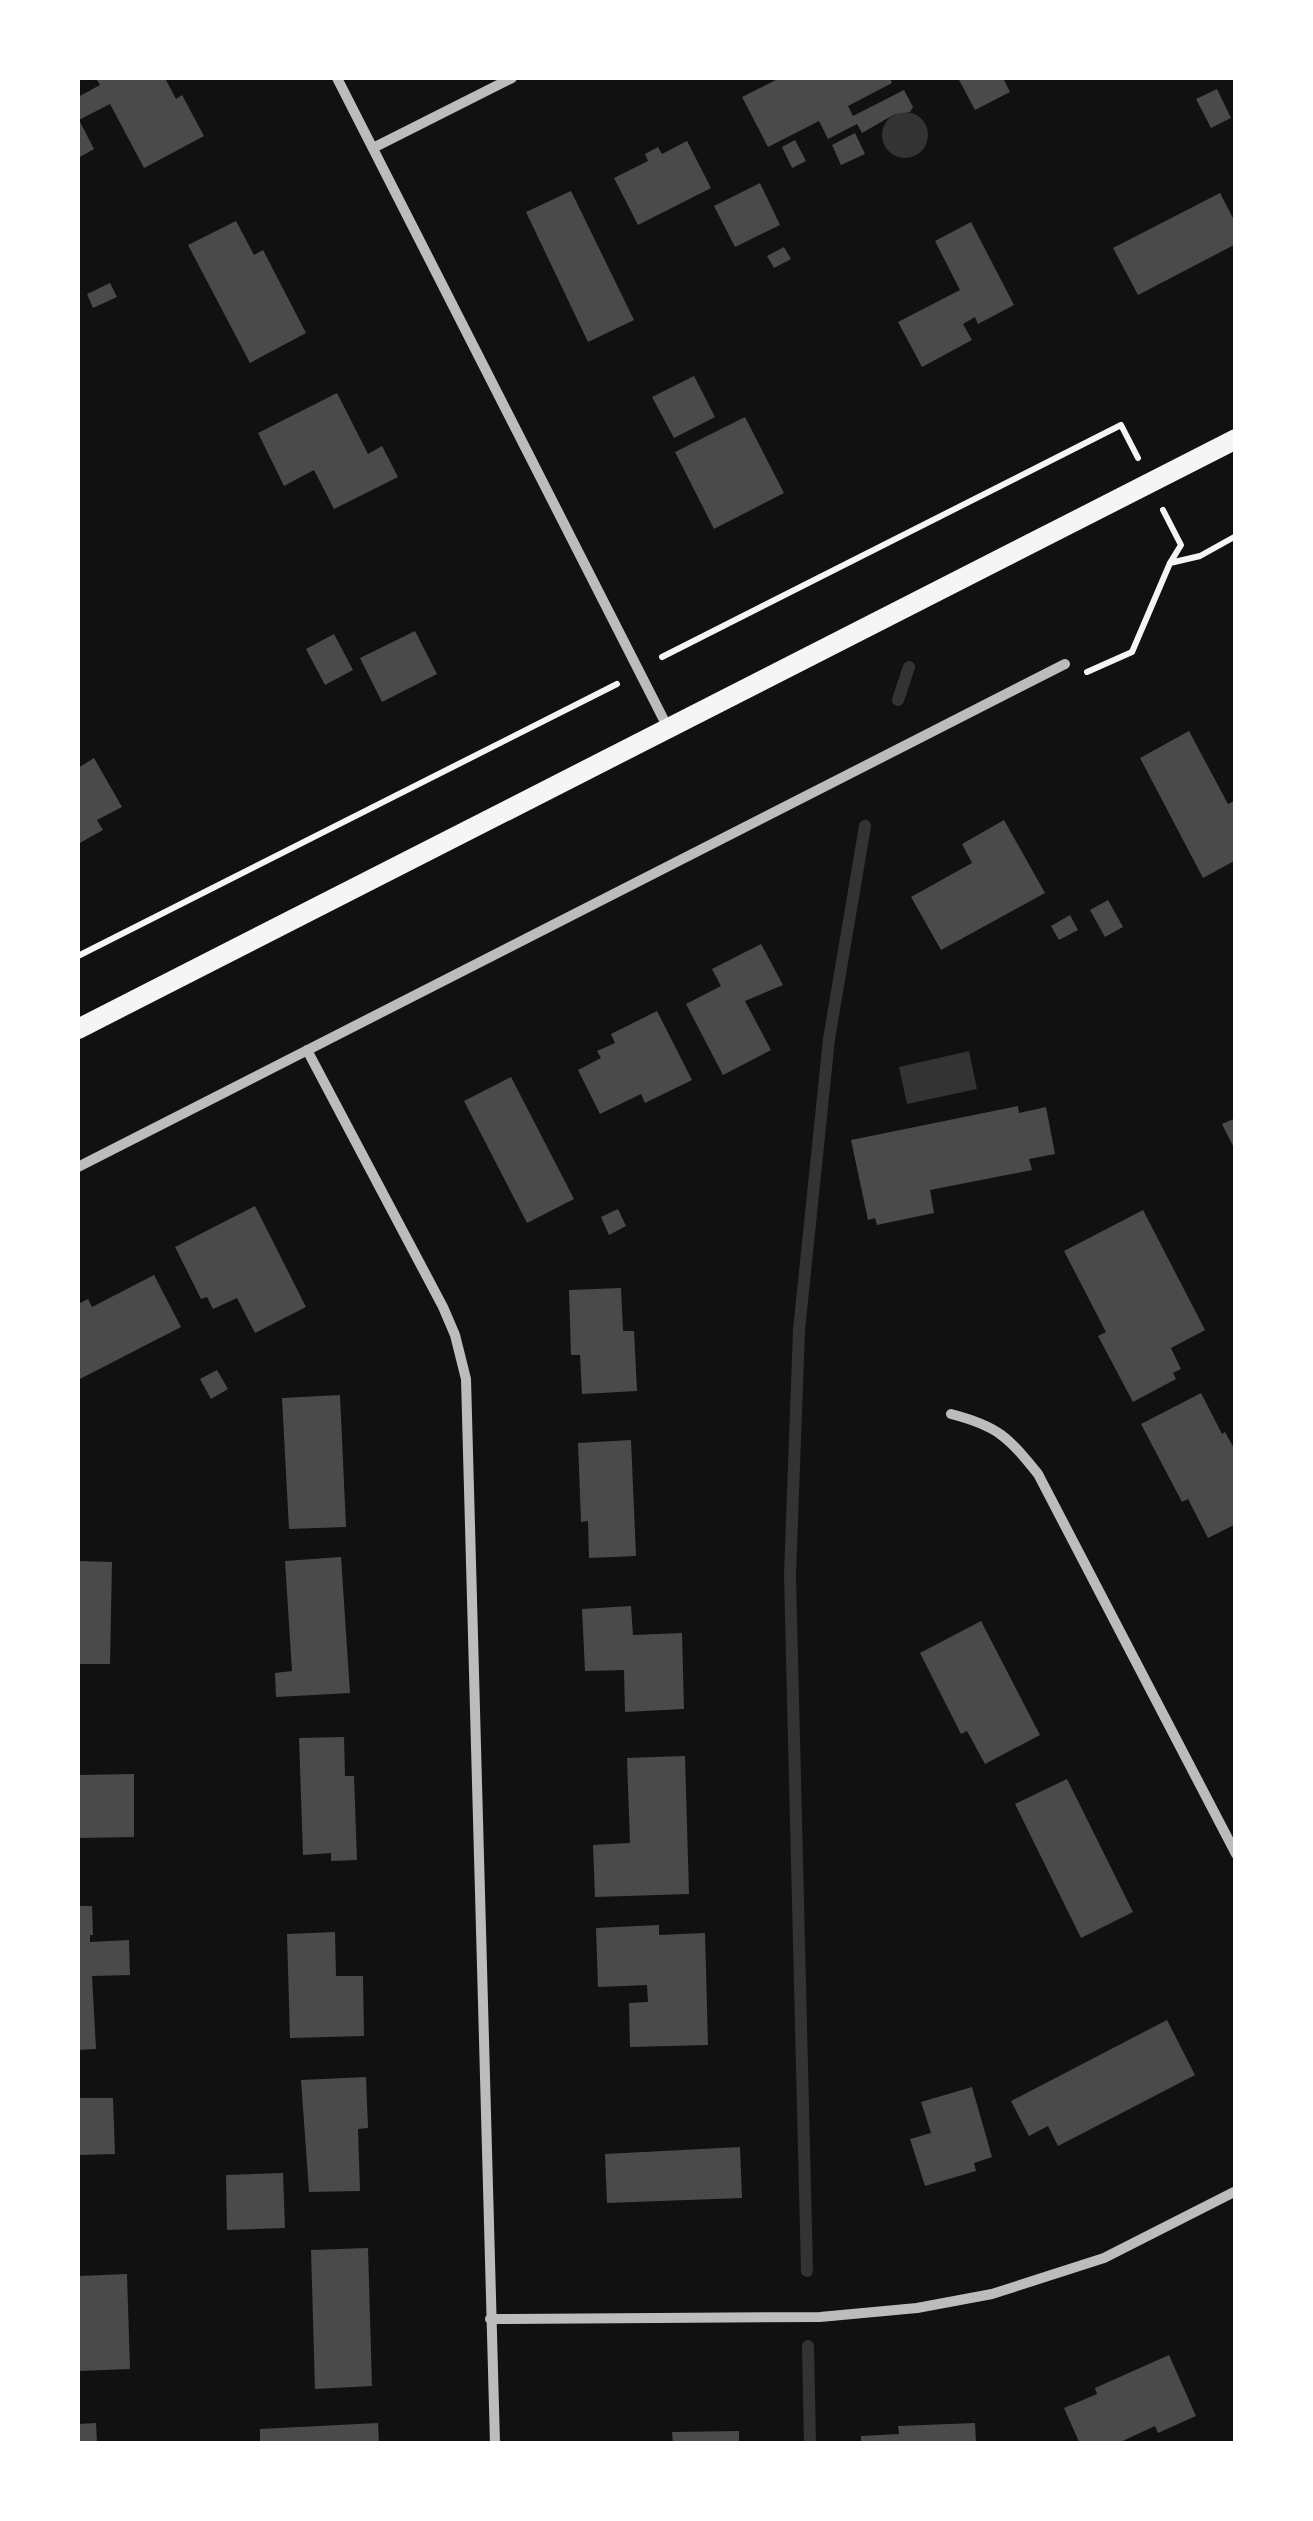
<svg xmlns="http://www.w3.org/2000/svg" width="1313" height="2521" viewBox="0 0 1313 2521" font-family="Montserrat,sans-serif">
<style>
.water{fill:#333}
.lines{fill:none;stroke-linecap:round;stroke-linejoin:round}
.stream{stroke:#333;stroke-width:12}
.building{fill:#4a4a4a}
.path{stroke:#f5f5f5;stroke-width:6}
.minor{stroke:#bcbcbc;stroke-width:10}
.secondary{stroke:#f5f5f5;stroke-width:20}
</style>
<rect width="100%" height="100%" fill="#111"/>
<path class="water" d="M882 135a23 23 0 1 1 46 0a23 23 0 1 1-46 0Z
M969,1051L977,1089L907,1104L899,1067Z"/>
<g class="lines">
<path class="stream" d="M898,700L909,667
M807,2271L790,1575L799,1330L829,1039L865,826
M808,2346L810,2444"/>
</g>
<path class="building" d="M96,78H165L176,99L182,95L204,136L144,168L110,104L79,120L94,149L78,158V97L100,85Z
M780,78H890L892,83L848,106L853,116L904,90L913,107L910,112L895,114L862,133L857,124L828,139L819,121L768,147L742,97Z
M958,78H1003L1010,92L975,110Z
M1217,89L1231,118L1211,128L1196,99Z
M855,133L865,154L841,165L832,145Z
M795,140L806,161L792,168L782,147Z
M687,141L711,188L638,225L614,178L648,161L645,154L658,147L662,154Z
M760,183L780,225L735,247L714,206Z
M571,191L634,320L588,342L526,212Z
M1220,193L1236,224V244L1138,295L1113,248Z
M236,221L254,255L263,250L306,333L250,363L188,245Z
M971,222L1014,305L978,324L975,317L963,324L972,340L922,367L898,322L960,290L935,241Z
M784,247L791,259L774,268L767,256Z
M110,283L117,297L93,308L87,294Z
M694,376L715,417L674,438L652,397Z
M337,393L368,454L382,446L398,477L334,509L314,470L284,486L258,433Z
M745,417L784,493L714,529L675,452Z
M415,631L437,674L382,702L360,658Z
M334,634L353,670L325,685L306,649Z
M1189,731L1228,804L1236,800V860L1203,878L1140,758Z
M94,758L122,807L97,820L103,830L78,844V768Z
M1004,820L1045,893L941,950L911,897L972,863L962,844Z
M1108,900L1123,927L1105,937L1090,910Z
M1070,915L1078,930L1059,940L1051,926Z
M761,944L783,985L745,1001L771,1050L723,1075L686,1004L721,986L712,969Z
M657,1011L692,1080L645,1103L641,1094L600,1114L578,1070L601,1058L597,1051L615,1043L611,1034Z
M511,1077L574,1199L527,1223L464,1101Z
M1018,1106L1019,1113L1046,1107L1055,1154L1029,1159L1032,1170L930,1190L934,1213L877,1225L875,1218L868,1220L851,1140Z
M1236,1118V1152L1222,1124Z
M255,1206L306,1307L255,1333L237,1298L213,1309L207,1297L201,1299L175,1247Z
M618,1209L626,1226L609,1235L601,1217Z
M1143,1210L1205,1330L1171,1348L1181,1369L1173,1373L1176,1379L1133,1402L1098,1336L1106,1332L1064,1251Z
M154,1275L181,1327L78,1380V1304L88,1299L92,1307Z
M621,1288L623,1331H634L637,1391L582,1394L580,1355H571L569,1290Z
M217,1370L228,1389L211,1399L200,1379Z
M1201,1393L1222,1434L1225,1432L1236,1452V1524L1208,1538L1188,1499L1182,1502L1141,1424Z
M340,1395L346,1527L289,1529L282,1398Z
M631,1440L636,1556L589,1558L588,1521L581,1522L578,1443Z
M341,1557L350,1693L276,1697L275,1673L292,1671L285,1561Z
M78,1561L112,1562L110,1664H78Z
M631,1606L633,1635L682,1633L684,1709L625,1712L624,1670L585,1671L582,1609Z
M981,1621L1040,1735L985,1764L967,1731L961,1734L920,1653Z
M344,1737L345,1776H354L357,1860L331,1861V1853L303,1855L299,1738Z
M685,1756L689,1894L595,1897L593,1845L630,1843L627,1758Z
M134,1774V1837L78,1838V1775Z
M1067,1779L1133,1912L1081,1938L1015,1804Z
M78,1906H92L93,1935H90V1942L129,1940L130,1975L92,1976L96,2049L78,2050Z
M659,1925V1935L705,1933L708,2045L630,2047L629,2003L648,2002L647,1985L598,1987L596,1928Z
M335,1932L336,1976H363L364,2036L290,2038L287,1934Z
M1167,2020L1195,2075L1058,2146L1048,2126L1029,2136L1011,2101Z
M366,2077L368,2128L358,2129L360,2191L309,2192L301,2080Z
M972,2087L992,2157L974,2163L976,2171L925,2186L910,2139L931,2133L921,2102Z
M78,2098H113L115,2154L78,2155Z
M740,2147L742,2198L607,2203L605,2154Z
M283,2173L285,2228L227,2230L226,2175Z
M368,2248L372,2386L315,2389L311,2250Z
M127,2274L130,2369L78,2371V2276Z
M1169,2355L1196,2416L1158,2433L1155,2426L1116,2444H1080L1064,2408L1097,2394L1095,2388Z
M96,2423L97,2444H78V2424Z
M378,2423L379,2444H260V2429Z
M975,2423L976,2444H861V2436L899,2434L898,2426Z
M739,2431V2444H673L672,2432Z"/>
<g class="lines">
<path class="path" d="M1170,563L1200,556L1236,536
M662,657L1121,425L1138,458
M1087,672L1132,652L1170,563L1181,545L1163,510
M78,956L617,684"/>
<path class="minor" d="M337,78L668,728
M373,148L512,78
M307,1050L443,1307L455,1335L466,1379L495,2444
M78,1167L1065,664
M951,1414C998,1426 1008,1437 1038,1474L1236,1854
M490,2319L820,2317L917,2308L992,2294L1104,2258L1236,2191"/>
<path class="secondary" d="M78,1029L1236,439"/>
</g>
<rect width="1313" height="2521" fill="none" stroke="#ffffff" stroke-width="160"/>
</svg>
